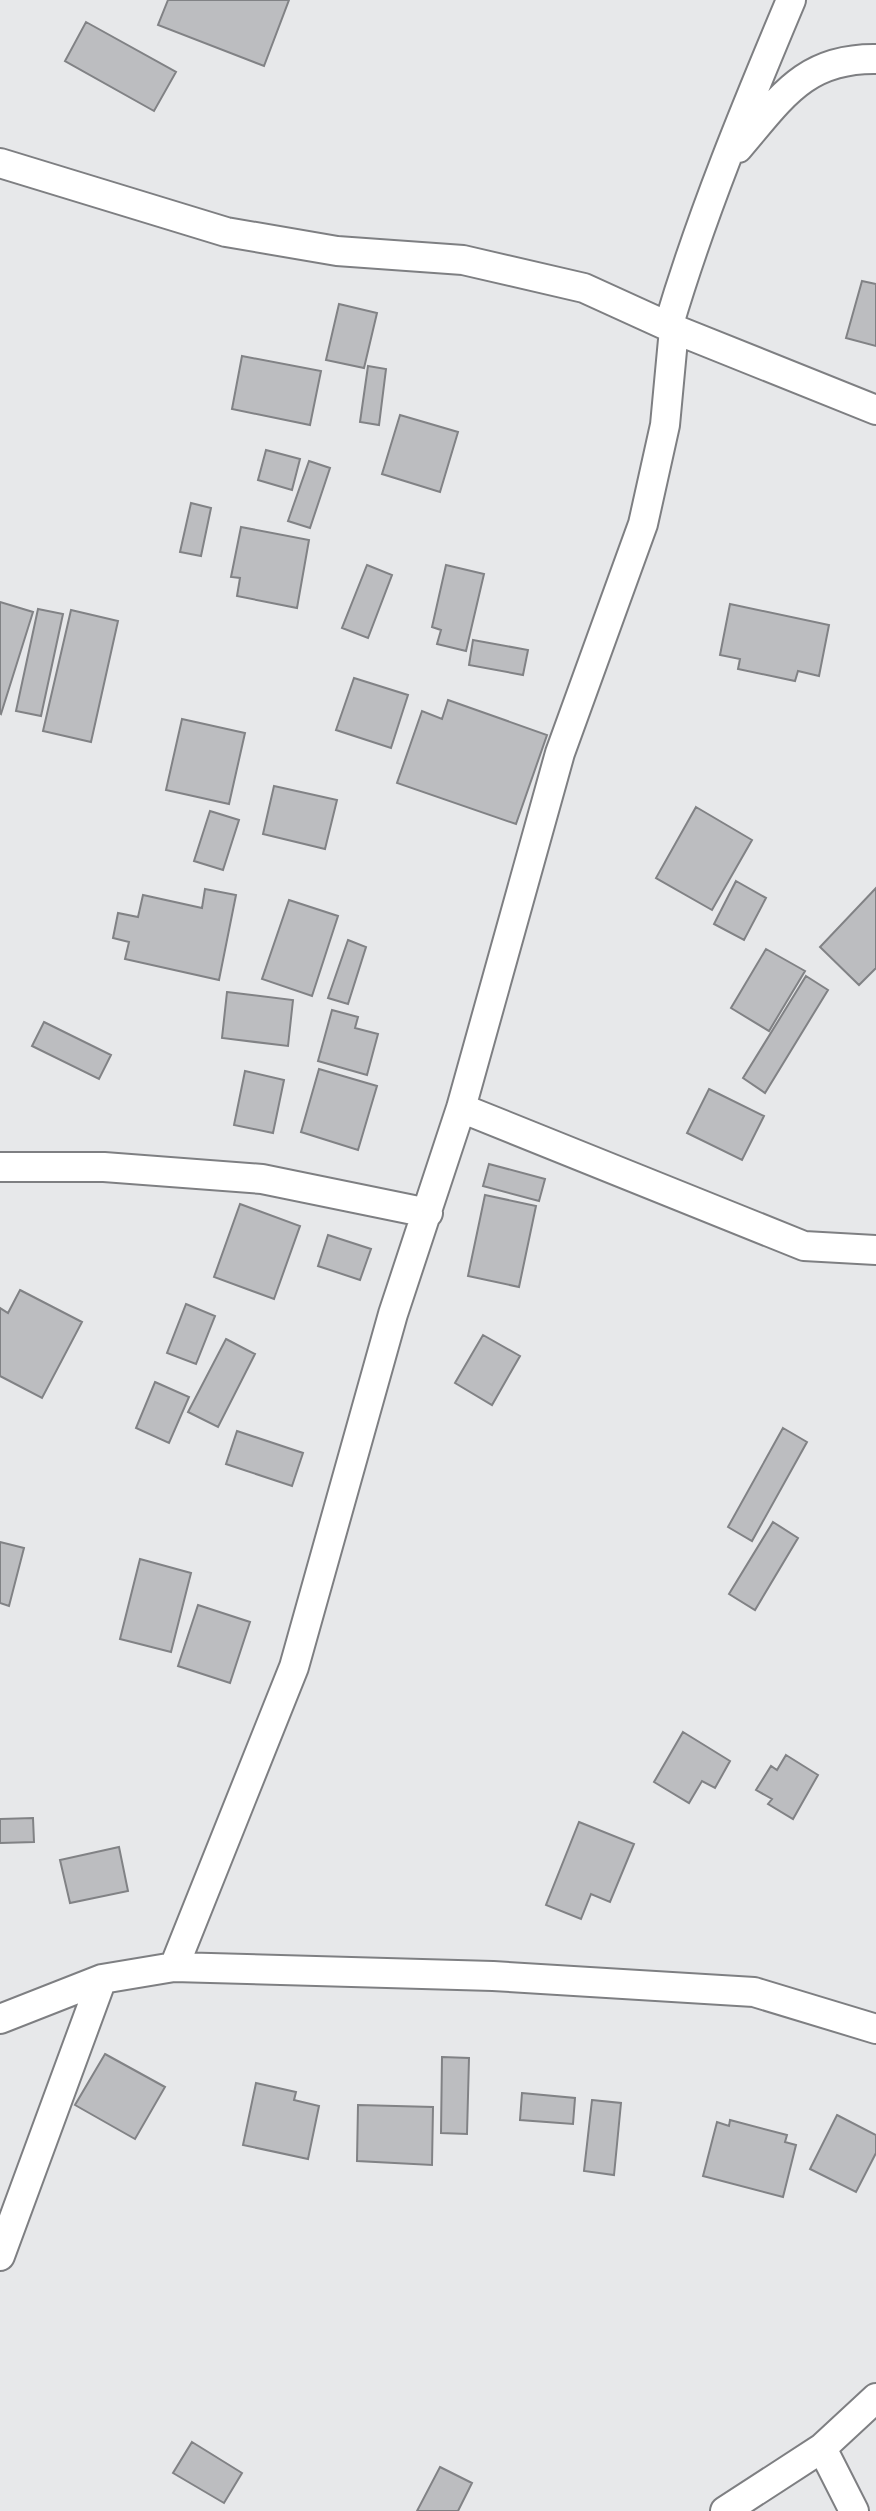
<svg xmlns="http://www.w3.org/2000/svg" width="876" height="2511" viewBox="0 0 876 2511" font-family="'PT Sans',sans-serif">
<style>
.building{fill:#bcbdc0;stroke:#818285;stroke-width:2}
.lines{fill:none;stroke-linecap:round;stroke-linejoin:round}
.minor-casing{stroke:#7e7f82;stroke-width:32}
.minor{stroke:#fff;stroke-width:28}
</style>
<rect width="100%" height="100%" fill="#e7e8ea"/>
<path class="building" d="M168,0H289L264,66L158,25Z
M86,22L176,72L154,111L65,61Z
M862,281L876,284V346L846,338Z
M339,304L377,313L364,368L326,360Z
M242,356L321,371L310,425L232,409Z
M368,366L386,369L379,425L360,422Z
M400,415L458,432L440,492L382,474Z
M266,450L300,459L292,490L258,480Z
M309,461L330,468L310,528L288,521Z
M191,503L211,508L201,556L180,552Z
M241,527L309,540L297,608L237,596L240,578L231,577Z
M367,565L392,575L368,638L342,628Z
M446,565L484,574L466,651L437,644L441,630L432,627Z
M0,602L33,612L1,714L0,713Z
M730,604L829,625L819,676L798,671L795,681L738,669L740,659L720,655Z
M38,609L63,614L41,716L16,711Z
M71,610L118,621L91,742L43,731Z
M473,640L528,650L523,675L469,665Z
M354,678L408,695L391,748L336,730Z
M448,700L547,735L516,824L397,783L422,711L442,719Z
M182,719L245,733L229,804L166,790Z
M274,786L337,800L325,849L263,834Z
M696,807L752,840L712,910L656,878Z
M210,811L239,820L223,870L194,861Z
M736,881L766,898L744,940L714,924Z
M876,888V968L859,985L820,947Z
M205,889L236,895L219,980L125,959L129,942L113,938L118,913L138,917L143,895L202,908Z
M289,900L338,916L312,996L262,979Z
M348,940L366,947L348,1004L328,998Z
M766,949L805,971L769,1031L731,1008Z
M806,976L828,990L765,1093L743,1078Z
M227,992L293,1000L288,1046L222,1038Z
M332,1010L358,1017L355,1028L378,1034L367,1075L318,1061Z
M44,1022L111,1055L99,1079L32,1046Z
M319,1069L377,1086L358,1150L301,1132Z
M245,1071L284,1080L273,1133L234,1125Z
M709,1089L764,1116L742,1160L687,1133Z
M489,1164L545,1179L539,1201L483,1186Z
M485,1195L536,1206L519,1287L468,1276Z
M240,1204L300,1226L274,1299L214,1277Z
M328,1235L371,1249L360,1280L318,1266Z
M20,1290L82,1322L42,1398L0,1376V1308L8,1313Z
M186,1304L215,1316L196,1364L167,1353Z
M483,1335L520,1356L492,1405L455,1383Z
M226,1339L255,1354L218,1427L188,1412Z
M155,1382L189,1397L169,1443L136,1428Z
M783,1428L807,1442L752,1541L728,1527Z
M237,1431L303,1453L292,1486L226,1464Z
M773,1522L798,1538L755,1610L729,1594Z
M0,1542L24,1548L9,1606L0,1603Z
M140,1559L191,1573L171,1652L120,1639Z
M198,1605L250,1622L230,1683L178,1666Z
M683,1732L730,1761L715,1788L702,1781L689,1803L654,1782Z
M786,1755L818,1775L793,1819L768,1804L772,1799L756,1790L771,1766L777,1770Z
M33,1818L34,1842L0,1843V1819Z
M579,1822L634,1844L610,1902L591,1894L581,1919L546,1905Z
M119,1847L128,1891L70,1903L60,1860Z
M105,2054L165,2087L135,2139L75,2105Z
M442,2057L469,2058L467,2134L441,2133Z
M256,2083L296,2092L294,2100L319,2106L308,2159L243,2145Z
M522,2093L575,2098L573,2124L520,2120Z
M592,2100L621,2103L614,2175L584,2171Z
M358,2105L433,2107L432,2165L357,2161Z
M837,2115L876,2135V2153L856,2192L810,2169Z
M730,2120L787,2135L785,2142L796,2145L783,2197L703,2176L717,2122L729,2126Z
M192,2442L242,2473L224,2503L173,2473Z
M440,2467L472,2483L458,2511H417Z"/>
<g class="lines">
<g class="minor-casing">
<path id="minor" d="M738,148C781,98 804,58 876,59
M0,163L226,232L337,251L463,260L584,288L674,329L876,410
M461,1108L804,1246L876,1250
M0,1167H104L262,1179L428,1213
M174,1967L294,1667L393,1314L461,1108L560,753L643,524L665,425L674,329L669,324C702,213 746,107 791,0
M0,2019L102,1979L174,1967L493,1976L754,1992L876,2029
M0,2256L102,1979
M822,2448L854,2511
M725,2511L822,2448L876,2398"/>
</g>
<use href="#minor" class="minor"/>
</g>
</svg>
